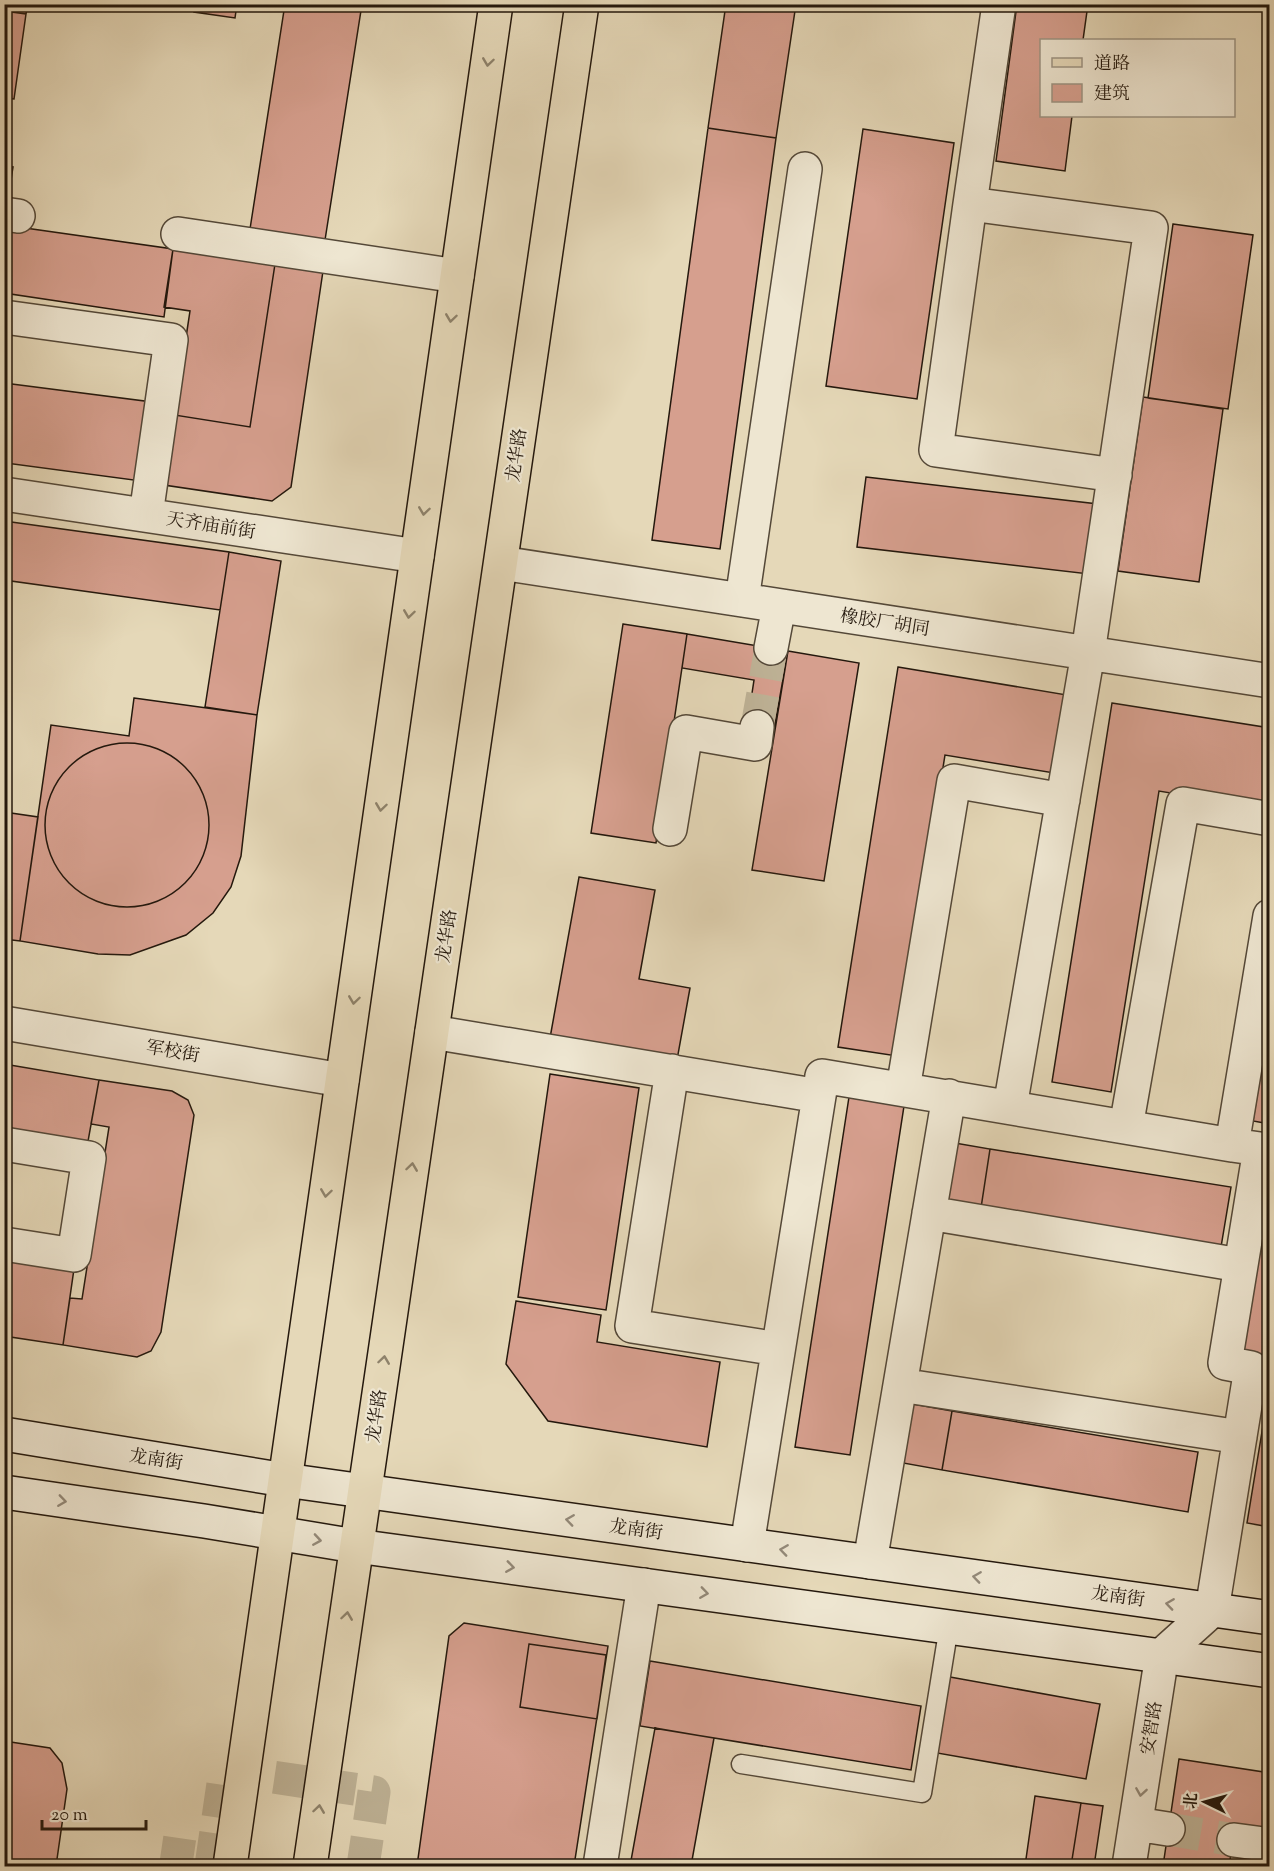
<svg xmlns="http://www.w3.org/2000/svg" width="1274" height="1871" viewBox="0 0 1274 1871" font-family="'Sorts Mill Goudy','Noto Serif SC',serif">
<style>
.building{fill:#d69f8e;stroke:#24180d;stroke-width:1.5}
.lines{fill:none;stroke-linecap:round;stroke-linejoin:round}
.street-tunnel{stroke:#beb296;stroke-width:33;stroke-dasharray:33 16;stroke-linecap:butt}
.lane-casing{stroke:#544838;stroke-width:21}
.street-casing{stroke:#544838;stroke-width:36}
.secondary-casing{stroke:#24180d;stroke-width:36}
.primary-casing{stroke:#24180d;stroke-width:36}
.lane{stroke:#eee6d1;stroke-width:18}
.street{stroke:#eee6d1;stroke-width:33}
.secondary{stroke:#eee6d1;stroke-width:33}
.primary{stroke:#e5d8b8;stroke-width:33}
.oneway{stroke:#8e826b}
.oneway2{stroke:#938979}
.labels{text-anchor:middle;stroke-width:4.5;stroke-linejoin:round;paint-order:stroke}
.street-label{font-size:18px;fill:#24180d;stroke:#eee6d1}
</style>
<rect width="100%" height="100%" fill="#e5d8b8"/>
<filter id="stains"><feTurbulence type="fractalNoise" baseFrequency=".00333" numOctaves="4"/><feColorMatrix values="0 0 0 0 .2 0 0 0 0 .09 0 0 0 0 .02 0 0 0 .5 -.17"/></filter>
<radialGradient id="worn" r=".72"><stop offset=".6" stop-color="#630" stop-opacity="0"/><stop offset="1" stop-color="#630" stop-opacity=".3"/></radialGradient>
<path class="building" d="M4,4H28L26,14L4,11Z
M195,4H237L235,18L194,12Z
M285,4H362L325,240L250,229Z
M726,4H796L776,138L708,128Z
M1017,4H1088L1083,40H1042V116H1072L1065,171L996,161Z
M4,11L26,14L14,99L4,98Z
M708,128L776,138L720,549L652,540Z
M863,129L954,143L917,399L826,386Z
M4,166L13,167L8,199H4Z
M1173,224L1253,235L1228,409L1148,398Z
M4,225L173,249L164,317L4,293Z
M173,249L323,271L291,487L272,501L164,485L190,311L164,307Z
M173,249L275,264L250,427L174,415L190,311L164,307Z
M4,383L152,402L141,481L6,463L4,465Z
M1143,397L1223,409L1199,582L1118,571Z
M866,477L1098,504L1089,574L857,547Z
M4,521L229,552L220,610L4,580Z
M229,552L281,561L257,715L205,707Z
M623,624L687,634L656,843L591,833Z
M687,634L788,651L774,730L747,726L754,680L682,668Z
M788,651L859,663L824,881L752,870Z
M898,667L1067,695L1054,773L945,755L897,1056L838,1047Z
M134,698L257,715L241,856L231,887L213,913L186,935L130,955L98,954L20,941L51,725L129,736Z
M1112,703L1270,728V799L1268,809L1159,791L1111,1092L1052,1082Z
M45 825a82 82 0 1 1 164 0a82 82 0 1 1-164 0Z
M4,812L38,817L20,941L4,939Z
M579,877L655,890L639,979L690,988L677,1060L550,1038Z
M1270,1016V1124L1253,1121Z
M4,1064L99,1080L87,1147L4,1133Z
M550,1074L639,1088L606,1310L518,1297Z
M99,1080L172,1091L188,1100L194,1115L161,1332L151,1351L137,1357L63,1345L70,1298L82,1299L109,1127L91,1124Z
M849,1097L904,1106L850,1455L795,1447Z
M949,1142L990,1149L981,1208L939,1202Z
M990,1149L1231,1187L1221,1247L981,1208Z
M1260,1244L1270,1245V1361L1241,1356Z
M4,1258L74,1269L63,1345L4,1336Z
M516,1301L601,1315L597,1342L720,1362L707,1447L548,1421L506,1364Z
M1270,1383V1527L1247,1523Z
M913,1404L952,1411L942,1470L903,1463Z
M952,1411L1198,1452L1188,1512L942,1470Z
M464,1623L608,1646L574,1866H417L449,1636Z
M529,1644L606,1655L597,1719L520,1707Z
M650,1661L921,1706L911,1770L640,1726Z
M950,1677L1100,1704L1086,1779L937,1753Z
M655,1728L714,1738L691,1866H630Z
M4,1741L50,1748L62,1763L67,1789L56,1866H4Z
M1179,1759L1270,1773V1834L1235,1829L1229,1866H1163Z
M1035,1796L1081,1803L1071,1866H1025Z
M1081,1803L1103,1806L1094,1866H1071Z"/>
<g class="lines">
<path class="street-tunnel" d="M757,727L771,648
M1168,1829L1234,1840
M161,1852L257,1866
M211,1866L225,1770L374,1792L363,1866"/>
<g class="lane-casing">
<path id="lane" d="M741,1764L922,1793L949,1626"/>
</g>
<g class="street-casing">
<path id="street" d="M999,4L970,204L1151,228L1088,653L1010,1107
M970,204L936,450L1115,475
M4,214L18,216
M178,234L457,276
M4,317L171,340L146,515
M4,494L417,556
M501,563L1270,681
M742,600L805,169
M771,648L779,606
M670,829L686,732L755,744L757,727
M4,1023L342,1080
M432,1032L819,1096L822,1076L1232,1145
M672,1071L632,1326L778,1349
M903,1089L954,781L1063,800
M1126,1127L1183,804L1270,819
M4,1144L89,1158L74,1255L4,1244
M929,1213L1240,1265
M900,1385L1240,1437
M747,1545L819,1096
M870,1562L949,1096
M1136,1824L1168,1829
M1234,1840L1270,1845
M600,1866L644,1585
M1129,1866L1162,1655L1212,1610L1251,1368L1225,1363L1260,1149L1232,1145L1270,916"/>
</g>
<g class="secondary-casing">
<path id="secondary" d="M4,1434L285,1480L1270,1618
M4,1492L204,1521L349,1545L1270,1671"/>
</g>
<g class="primary-casing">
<path id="primary" d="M230,1866L496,4
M310,1866L582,4"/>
</g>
<use href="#lane" class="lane"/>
<use href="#street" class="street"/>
<use href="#secondary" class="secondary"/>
<use href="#primary" class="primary"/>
</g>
<defs><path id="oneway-chevron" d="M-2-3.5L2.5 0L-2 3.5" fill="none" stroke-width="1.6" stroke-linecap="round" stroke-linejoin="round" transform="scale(1.5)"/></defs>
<g class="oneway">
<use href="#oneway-chevron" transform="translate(488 62) rotate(98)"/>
<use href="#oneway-chevron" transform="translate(451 318) rotate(98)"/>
<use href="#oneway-chevron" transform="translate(424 511) rotate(98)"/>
<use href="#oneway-chevron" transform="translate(409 614) rotate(98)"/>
<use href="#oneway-chevron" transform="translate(381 807) rotate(98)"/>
<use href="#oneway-chevron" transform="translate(354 1000) rotate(98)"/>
<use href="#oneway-chevron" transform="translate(412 1167) rotate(-82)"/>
<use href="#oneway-chevron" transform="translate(326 1193) rotate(98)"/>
<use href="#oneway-chevron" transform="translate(384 1360) rotate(-82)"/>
<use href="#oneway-chevron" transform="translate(347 1616) rotate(-82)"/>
<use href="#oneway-chevron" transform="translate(319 1809) rotate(-82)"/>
</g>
<g class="oneway2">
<use href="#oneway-chevron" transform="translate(62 1501) rotate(8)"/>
<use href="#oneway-chevron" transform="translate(570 1520) rotate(-172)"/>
<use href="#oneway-chevron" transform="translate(317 1540) rotate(9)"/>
<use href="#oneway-chevron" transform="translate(784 1550) rotate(-172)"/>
<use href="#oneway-chevron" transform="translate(510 1567) rotate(8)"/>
<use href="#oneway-chevron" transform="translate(977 1577) rotate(-172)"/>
<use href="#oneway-chevron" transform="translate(704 1593) rotate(8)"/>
<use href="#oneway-chevron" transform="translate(1170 1604) rotate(-172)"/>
<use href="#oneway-chevron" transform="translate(1141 1792) rotate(99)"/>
</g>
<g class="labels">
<g class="street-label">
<text transform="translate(516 455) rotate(-82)" y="6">龙华路</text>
<text transform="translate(211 525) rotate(9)" y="6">天齐庙前街</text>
<text transform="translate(885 622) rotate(9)" y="6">橡胶厂胡同</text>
<text transform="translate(446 936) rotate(-82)" y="6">龙华路</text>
<text transform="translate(173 1051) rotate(10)" y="6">军校街</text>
<text transform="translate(376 1416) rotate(-82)" y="6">龙华路</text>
<text transform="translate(156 1459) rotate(9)" y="6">龙南街</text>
<text transform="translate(636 1529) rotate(8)" y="6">龙南街</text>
<text transform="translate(1118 1596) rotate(8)" y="6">龙南街</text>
<text transform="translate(1151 1728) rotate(-81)" y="6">安智路</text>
</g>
</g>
<rect width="1274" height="1871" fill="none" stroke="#e5d8b8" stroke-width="24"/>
<rect x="6" y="6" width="1262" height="1859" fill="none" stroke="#24180d" stroke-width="3"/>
<rect x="12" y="12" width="1250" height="1847" fill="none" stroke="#24180d" stroke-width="1.5"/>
<rect x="1040" y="39" width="195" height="78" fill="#eee6d1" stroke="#9d9483" stroke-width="1.5"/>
<rect x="1052" y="58" width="30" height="9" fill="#e5d8b8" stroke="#9d9483" stroke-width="1.5"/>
<text x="1094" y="69" font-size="18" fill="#24180d">道路</text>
<rect x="1052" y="84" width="30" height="18" fill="#d69f8e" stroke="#9d9483" stroke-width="1.5"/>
<text x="1094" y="99" font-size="18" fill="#24180d">建筑</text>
<g transform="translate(1205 1802) rotate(275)" stroke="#eee6d1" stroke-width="4.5" paint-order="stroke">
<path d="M0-4.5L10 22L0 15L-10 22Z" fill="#24180d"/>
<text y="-9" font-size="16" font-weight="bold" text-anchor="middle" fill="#24180d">北</text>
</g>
<path d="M42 1820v9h104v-9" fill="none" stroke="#24180d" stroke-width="3"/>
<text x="51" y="1820" font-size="18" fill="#24180d" stroke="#eee6d1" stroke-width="4.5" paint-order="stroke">20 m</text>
<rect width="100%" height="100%" filter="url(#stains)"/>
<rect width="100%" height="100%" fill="url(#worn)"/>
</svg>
